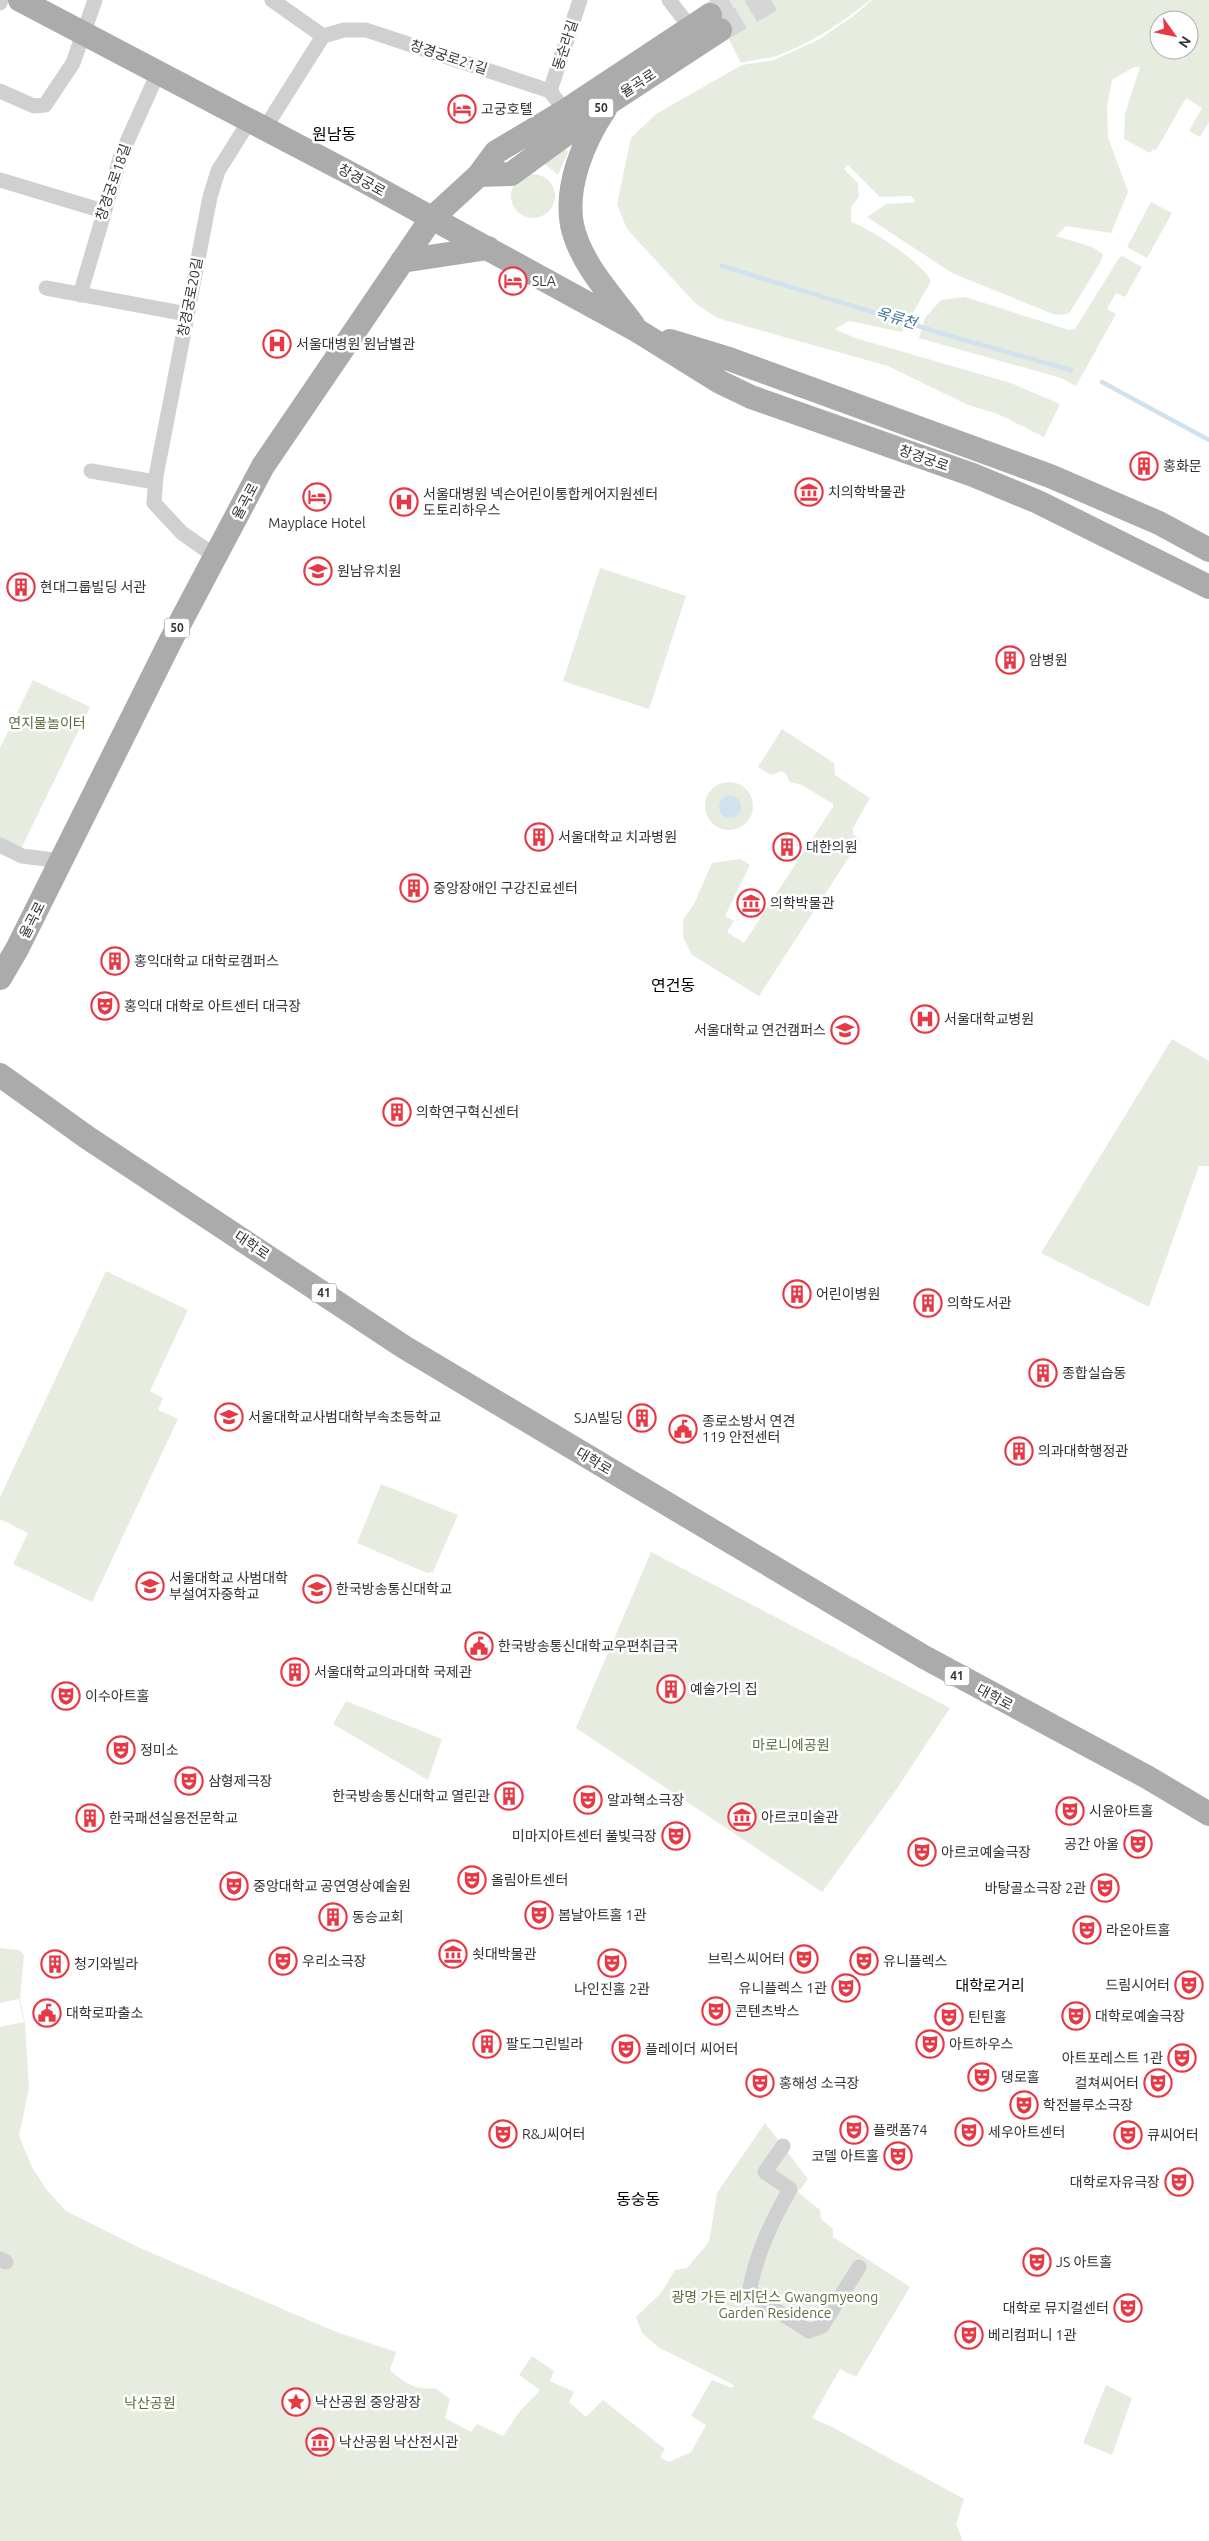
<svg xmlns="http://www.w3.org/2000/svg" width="1209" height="2541" viewBox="0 0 1209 2541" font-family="Ubuntu,'Noto Sans KR',sans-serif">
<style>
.green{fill:#e6ecdf;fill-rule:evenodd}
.water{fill:#cfe2ee}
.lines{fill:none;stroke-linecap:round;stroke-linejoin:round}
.stream{stroke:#cfe2ee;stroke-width:4.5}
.primary-tunnel{stroke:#d6d6d6;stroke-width:24;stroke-dasharray:24 12;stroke-linecap:butt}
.street{stroke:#d0d0d0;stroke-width:15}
.primary{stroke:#ababab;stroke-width:24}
.labels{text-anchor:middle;stroke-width:5;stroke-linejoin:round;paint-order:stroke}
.shield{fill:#fff;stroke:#707070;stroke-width:1}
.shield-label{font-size:12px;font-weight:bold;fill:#333}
.street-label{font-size:14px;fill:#333;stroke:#fff}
.poi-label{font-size:14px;fill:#333;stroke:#fff;text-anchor:start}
.park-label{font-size:14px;fill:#56703f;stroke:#fff}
.water-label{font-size:15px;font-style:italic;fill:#3f7597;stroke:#fff}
.neighbourhood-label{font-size:15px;fill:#000;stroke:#fff}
.quarter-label{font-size:16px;fill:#000;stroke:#fff}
</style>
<rect width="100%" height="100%" fill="#fff"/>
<path class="green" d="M709,0H870C842,23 810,44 776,56C765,59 753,60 741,63Z
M872,0H1209V122L1200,137L1189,131L1202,108L1186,98L1156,150L1153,149L1150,153L1124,139L1125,114L1140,67H1134L1112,80L1107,107L1108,137L1128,192L1111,233L1066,226L1056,236L1092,247L1103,254L1100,263L1070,312L1064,315L1053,314L952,273L867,217L886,204L916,202L911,196L880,197L848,165L844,169L858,183L859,197L851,207V222C871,229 923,263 931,281L902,332L849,321L835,329L855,338L1011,383L1060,404L1044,437L998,414L968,405L888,366L717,318L694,302L627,229L617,204L631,138L656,114L742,65L774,60L818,40L852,17ZM1159,20H1189V50H1159Z
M565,149L568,152L558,175L545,164Z
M511 196a22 22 0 1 1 44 0a22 22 0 1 1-44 0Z
M1151,202L1172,213L1147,258L1127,247Z
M1122,256L1142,267L1125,297L1116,293L1107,309L1116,314L1076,386L1061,378L919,338L925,318L941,300L965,297L1069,330L1075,329L1119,258Z
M600,568L686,596L649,709L563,681Z
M33,680L90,707L20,851L0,841V748Z
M782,729L834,763L835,775L870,798L853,828V834L860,840L759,996L692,955L683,937V920L694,904L712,863L740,859L749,864V867L725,916L734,921L727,932L744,943L833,807V804L802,785L790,782L786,775L787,774L781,771L771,775L758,767Z
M705 806a24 24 0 1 1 48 0a24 24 0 1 1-48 0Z
M1172,1039L1209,1061V1166H1199L1149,1307L1041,1253Z
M106,1271L188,1310L150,1391L163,1398L158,1410L178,1419L92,1602L13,1564L28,1533L0,1519V1497Z
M381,1484L458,1515L433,1572L427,1573L357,1543Z
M651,1552L950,1708L896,1790L822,1892L576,1728Z
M346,1701L442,1739L428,1780L333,1724Z
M0,1948L19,1950L24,1955L20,1999L25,2023L29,2088L19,2136L32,2167L46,2189L66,2211L140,2248L334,2331L396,2352L390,2370C403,2382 416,2391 435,2388L450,2399L445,2418L471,2432L477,2424L503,2436L520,2411L540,2390L519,2375L532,2356L554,2371L550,2381L574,2392L569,2402L586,2417L603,2400L665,2449L660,2457L669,2462L691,2452L706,2425L691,2416L712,2380L732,2388L734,2385L658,2347L642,2333L636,2317L661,2293L675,2270L687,2268L709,2242L717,2193L765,2123L808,2179L798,2192L820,2210L821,2219L833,2229V2237L910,2287L856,2377L840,2369L812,2418L834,2428L964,2499L956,2524L963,2541H0V2027L24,2022L19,1999L0,2003Z
M1106,2385L1132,2398L1112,2455L1083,2443Z"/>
<path class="water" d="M719 807a11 11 0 1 1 22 0a11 11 0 1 1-22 0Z"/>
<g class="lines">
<path class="stream" d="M722,266L954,337L1071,370
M1102,382L1209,440"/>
<path class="primary-tunnel" d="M710,15L736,0
M720,30L771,0"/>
<path class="street" d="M272,0L323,36
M669,0L690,27
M0,3L1,0
M0,91L34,106L45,105L73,63L95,0
M550,91L580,0
M265,128L323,36L344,30H366L550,91L565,111
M0,180L103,211
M46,288L187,314
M80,295L121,155L158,73
M91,471L155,482
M215,556L182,533L154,503L156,476L210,197L218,171L250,120
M0,845L22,856L62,861
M783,2146L765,2172L790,2189C772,2221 757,2252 750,2288L754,2296L809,2331L822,2326L859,2267
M0,2259L6,2262"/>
<path class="primary" d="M20,0L357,177L638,331L720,382L751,397L973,475L1038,502L1209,587
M605,109C583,142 565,186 572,225C580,263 612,296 634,326
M479,175L511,174L610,102L720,30
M402,261L488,248
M670,341L729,359L1050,476L1159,523L1209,550
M0,978L17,949L171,640L263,466L431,219L479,175L496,152L565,111L710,15
M0,1075L88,1138L404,1347L924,1657L1147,1777L1209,1814"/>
</g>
<defs>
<g id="hotel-ring" transform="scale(1.4375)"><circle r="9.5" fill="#fff" stroke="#e63946" stroke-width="1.5"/><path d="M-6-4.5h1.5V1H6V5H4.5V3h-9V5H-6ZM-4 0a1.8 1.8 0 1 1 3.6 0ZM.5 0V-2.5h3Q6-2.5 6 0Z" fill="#e63946"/></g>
<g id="hospital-ring" transform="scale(1.4375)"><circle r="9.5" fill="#fff" stroke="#e63946" stroke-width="1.5"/><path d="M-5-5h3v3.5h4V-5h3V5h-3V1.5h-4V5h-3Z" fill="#e63946"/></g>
<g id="building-ring" transform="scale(1.4375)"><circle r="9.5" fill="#fff" stroke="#e63946" stroke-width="1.5"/><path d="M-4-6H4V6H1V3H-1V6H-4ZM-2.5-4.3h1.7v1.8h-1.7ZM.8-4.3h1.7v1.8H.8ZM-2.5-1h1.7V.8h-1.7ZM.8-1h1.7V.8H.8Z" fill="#e63946"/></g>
<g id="museum-ring" transform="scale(1.4375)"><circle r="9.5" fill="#fff" stroke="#e63946" stroke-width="1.5"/><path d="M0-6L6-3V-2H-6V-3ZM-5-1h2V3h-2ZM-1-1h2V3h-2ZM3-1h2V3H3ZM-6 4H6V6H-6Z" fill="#e63946"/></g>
<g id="school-ring" transform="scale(1.4375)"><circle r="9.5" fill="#fff" stroke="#e63946" stroke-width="1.5"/><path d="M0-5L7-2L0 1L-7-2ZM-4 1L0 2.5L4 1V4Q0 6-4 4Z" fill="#e63946"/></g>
<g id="theatre-ring" transform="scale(1.4375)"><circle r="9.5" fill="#fff" stroke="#e63946" stroke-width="1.5"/><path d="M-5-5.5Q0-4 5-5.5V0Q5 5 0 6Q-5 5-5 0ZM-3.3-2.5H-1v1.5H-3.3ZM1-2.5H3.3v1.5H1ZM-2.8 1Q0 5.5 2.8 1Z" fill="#e63946"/></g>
<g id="university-ring" transform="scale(1.4375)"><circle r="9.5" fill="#fff" stroke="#e63946" stroke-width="1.5"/><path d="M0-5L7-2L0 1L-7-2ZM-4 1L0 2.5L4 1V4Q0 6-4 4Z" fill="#e63946"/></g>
<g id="civic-ring" transform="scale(1.4375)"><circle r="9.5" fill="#fff" stroke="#e63946" stroke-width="1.5"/><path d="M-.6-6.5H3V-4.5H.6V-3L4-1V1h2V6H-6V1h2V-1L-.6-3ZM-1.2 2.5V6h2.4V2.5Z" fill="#e63946"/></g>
<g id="sight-ring" transform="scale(1.4375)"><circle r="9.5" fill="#fff" stroke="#e63946" stroke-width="1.5"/><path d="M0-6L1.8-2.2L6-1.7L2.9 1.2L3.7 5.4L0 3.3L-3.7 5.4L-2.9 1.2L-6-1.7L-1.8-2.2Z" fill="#e63946"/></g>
</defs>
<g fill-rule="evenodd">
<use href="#hotel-ring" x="462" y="109"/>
<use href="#hotel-ring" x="513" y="281"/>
<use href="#hospital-ring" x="277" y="344"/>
<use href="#building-ring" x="1144" y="466"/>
<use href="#museum-ring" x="809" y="492"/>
<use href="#hotel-ring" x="317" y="497"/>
<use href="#hospital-ring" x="404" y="502"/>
<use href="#school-ring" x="318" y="571"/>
<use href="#building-ring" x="21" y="587"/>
<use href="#building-ring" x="1010" y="660"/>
<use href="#building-ring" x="539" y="837"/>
<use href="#building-ring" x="787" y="847"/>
<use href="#building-ring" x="414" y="888"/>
<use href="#museum-ring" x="751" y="903"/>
<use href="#building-ring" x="115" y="961"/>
<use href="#theatre-ring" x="105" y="1006"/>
<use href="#hospital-ring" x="925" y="1019"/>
<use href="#university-ring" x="845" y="1030"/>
<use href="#building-ring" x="397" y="1112"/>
<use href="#building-ring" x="797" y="1294"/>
<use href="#building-ring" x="928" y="1303"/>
<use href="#building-ring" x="1043" y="1373"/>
<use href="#school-ring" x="229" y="1417"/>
<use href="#building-ring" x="642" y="1418"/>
<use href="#civic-ring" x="683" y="1429"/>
<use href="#building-ring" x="1019" y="1451"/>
<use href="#school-ring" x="150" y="1586"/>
<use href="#university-ring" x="317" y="1589"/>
<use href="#civic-ring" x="479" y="1646"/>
<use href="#building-ring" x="295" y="1672"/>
<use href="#building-ring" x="671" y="1689"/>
<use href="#theatre-ring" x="66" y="1696"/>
<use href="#theatre-ring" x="121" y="1750"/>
<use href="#theatre-ring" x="189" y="1781"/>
<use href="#building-ring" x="509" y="1796"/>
<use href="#theatre-ring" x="588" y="1800"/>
<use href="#theatre-ring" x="1070" y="1811"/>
<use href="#museum-ring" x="742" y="1817"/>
<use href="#building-ring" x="90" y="1818"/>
<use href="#theatre-ring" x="676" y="1836"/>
<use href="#theatre-ring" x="1138" y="1844"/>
<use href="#theatre-ring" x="922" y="1852"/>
<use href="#theatre-ring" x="472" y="1880"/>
<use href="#theatre-ring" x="234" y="1886"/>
<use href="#theatre-ring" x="1105" y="1888"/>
<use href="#theatre-ring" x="539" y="1915"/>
<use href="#building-ring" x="333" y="1917"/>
<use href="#theatre-ring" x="1087" y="1930"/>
<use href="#museum-ring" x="453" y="1954"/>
<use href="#theatre-ring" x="804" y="1959"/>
<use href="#theatre-ring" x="283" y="1961"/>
<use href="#theatre-ring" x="864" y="1961"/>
<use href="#theatre-ring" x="612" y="1963"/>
<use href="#building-ring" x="55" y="1964"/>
<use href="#theatre-ring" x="1189" y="1985"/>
<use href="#theatre-ring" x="846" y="1988"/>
<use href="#theatre-ring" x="716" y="2011"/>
<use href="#civic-ring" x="47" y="2013"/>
<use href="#theatre-ring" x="1076" y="2016"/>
<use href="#theatre-ring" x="949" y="2017"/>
<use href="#building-ring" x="487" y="2044"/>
<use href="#theatre-ring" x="930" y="2044"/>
<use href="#theatre-ring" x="626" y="2049"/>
<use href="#theatre-ring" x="1182" y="2058"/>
<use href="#theatre-ring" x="982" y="2077"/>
<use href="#theatre-ring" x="760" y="2083"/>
<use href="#theatre-ring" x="1158" y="2083"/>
<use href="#theatre-ring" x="1024" y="2105"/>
<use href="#theatre-ring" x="854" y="2130"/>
<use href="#theatre-ring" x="969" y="2132"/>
<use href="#theatre-ring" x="503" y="2134"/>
<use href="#theatre-ring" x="1128" y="2135"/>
<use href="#theatre-ring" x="898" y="2156"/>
<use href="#theatre-ring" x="1179" y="2182"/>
<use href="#theatre-ring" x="1037" y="2262"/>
<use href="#theatre-ring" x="1128" y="2308"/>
<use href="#theatre-ring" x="969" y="2335"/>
<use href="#sight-ring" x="296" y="2402"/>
<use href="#museum-ring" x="320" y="2442"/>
</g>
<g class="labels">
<g class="shield">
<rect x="588.5" y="98.5" width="25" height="19" rx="4"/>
<rect x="164.5" y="618.5" width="25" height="19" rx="4"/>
<rect x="311.5" y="1283.5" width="25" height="19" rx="4"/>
<rect x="944.5" y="1666.5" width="25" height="19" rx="4"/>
</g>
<g class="shield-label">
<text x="601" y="112">50</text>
<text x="177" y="632">50</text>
<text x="324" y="1297">41</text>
<text x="957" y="1680">41</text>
</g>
<g class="street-label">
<text transform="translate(565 45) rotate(-72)" y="5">동순라길</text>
<text transform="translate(449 57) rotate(18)" y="5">창경궁로21길</text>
<text transform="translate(638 83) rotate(-33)" y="5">율곡로</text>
<text transform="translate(362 180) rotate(29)" y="5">창경궁로</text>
<text transform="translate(113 182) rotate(-71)" y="5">창경궁로18길</text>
<text transform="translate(190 297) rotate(-79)" y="5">창경궁로20길</text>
<text transform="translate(924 458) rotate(19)" y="5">창경궁로</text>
<text transform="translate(245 501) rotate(-62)" y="5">율곡로</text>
<text transform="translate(32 920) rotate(-63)" y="5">율곡로</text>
<text transform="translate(252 1245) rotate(34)" y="5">대학로</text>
<text transform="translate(594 1461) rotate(31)" y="5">대학로</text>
<text transform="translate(995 1697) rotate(28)" y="5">대학로</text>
</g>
<g class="poi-label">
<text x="481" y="114">고궁호텔</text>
<text x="532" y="286">SLA</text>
<text x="296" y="349">서울대병원 원남별관</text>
<text x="1163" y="471">홍화문</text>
<text x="828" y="497">치의학박물관</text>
<text x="423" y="499">서울대병원 넥슨어린이통합케어지원센터<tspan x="423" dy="16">도토리하우스</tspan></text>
<text x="317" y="528" text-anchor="middle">Mayplace Hotel</text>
<text x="337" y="576">원남유치원</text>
<text x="40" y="592">현대그룹빌딩 서관</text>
<text x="1029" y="665">암병원</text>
<text x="558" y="842">서울대학교 치과병원</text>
<text x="806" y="852">대한의원</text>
<text x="433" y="893">중앙장애인 구강진료센터</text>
<text x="770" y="908">의학박물관</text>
<text x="134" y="966">홍익대학교 대학로캠퍼스</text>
<text x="124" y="1011">홍익대 대학로 아트센터 대극장</text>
<text x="944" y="1024">서울대학교병원</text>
<text x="826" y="1035" text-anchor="end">서울대학교 연건캠퍼스</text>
<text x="416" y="1117">의학연구혁신센터</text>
<text x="816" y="1299">어린이병원</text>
<text x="947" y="1308">의학도서관</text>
<text x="1062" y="1378">종합실습동</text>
<text x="248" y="1422">서울대학교사범대학부속초등학교</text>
<text x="623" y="1423" text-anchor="end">SJA빌딩</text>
<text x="702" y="1426">종로소방서 연견<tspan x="702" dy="16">119 안전센터</tspan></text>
<text x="1038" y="1456">의과대학행정관</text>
<text x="169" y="1583">서울대학교 사범대학<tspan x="169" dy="16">부설여자중학교</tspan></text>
<text x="336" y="1594">한국방송통신대학교</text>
<text x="498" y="1651">한국방송통신대학교우편취급국</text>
<text x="314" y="1677">서울대학교의과대학 국제관</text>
<text x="690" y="1694">예술가의 집</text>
<text x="85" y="1701">이수아트홀</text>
<text x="140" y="1755">정미소</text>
<text x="208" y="1786">삼형제극장</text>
<text x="490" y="1801" text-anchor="end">한국방송통신대학교 열린관</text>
<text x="607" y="1805">알과핵소극장</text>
<text x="1089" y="1816">시윤아트홀</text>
<text x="761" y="1822">아르코미술관</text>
<text x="109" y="1823">한국패션실용전문학교</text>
<text x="657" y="1841" text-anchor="end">미마지아트센터 풀빛극장</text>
<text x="1119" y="1849" text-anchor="end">공간 아울</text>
<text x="941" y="1857">아르코예술극장</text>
<text x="491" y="1885">올림아트센터</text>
<text x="253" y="1891">중앙대학교 공연영상예술원</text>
<text x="1086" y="1893" text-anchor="end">바탕골소극장 2관</text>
<text x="558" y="1920">봄날아트홀 1관</text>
<text x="352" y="1922">동승교회</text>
<text x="1106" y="1935">라온아트홀</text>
<text x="472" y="1959">쇳대박물관</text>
<text x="785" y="1964" text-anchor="end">브릭스씨어터</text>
<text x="302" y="1966">우리소극장</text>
<text x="883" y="1966">유니플렉스</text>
<text x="74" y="1969">청기와빌라</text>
<text x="1170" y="1990" text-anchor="end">드림시어터</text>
<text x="827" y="1993" text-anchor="end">유니플렉스 1관</text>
<text x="612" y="1994" text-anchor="middle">나인진홀 2관</text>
<text x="735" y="2016">콘텐츠박스</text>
<text x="66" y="2018">대학로파출소</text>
<text x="1095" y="2021">대학로예술극장</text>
<text x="968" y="2022">틴틴홀</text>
<text x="506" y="2049">팔도그린빌라</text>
<text x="949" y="2049">아트하우스</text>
<text x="645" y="2054">플레이더 씨어터</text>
<text x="1163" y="2063" text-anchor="end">아트포레스트 1관</text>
<text x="1001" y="2082">댕로홀</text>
<text x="779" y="2088">홍해성 소극장</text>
<text x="1139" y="2088" text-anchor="end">컬쳐씨어터</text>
<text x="1043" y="2110">학전블루소극장</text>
<text x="873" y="2135">플랫폼74</text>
<text x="988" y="2137">세우아트센터</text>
<text x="522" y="2139">R&amp;J씨어터</text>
<text x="1147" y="2140">큐씨어터</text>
<text x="879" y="2161" text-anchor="end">코델 아트홀</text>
<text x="1160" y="2187" text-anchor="end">대학로자유극장</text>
<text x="1056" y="2267">JS 아트홀</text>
<text x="1109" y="2313" text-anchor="end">대학로 뮤지컬센터</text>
<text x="988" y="2340">베리컴퍼니 1관</text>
<text x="315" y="2407">낙산공원 중앙광장</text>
<text x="339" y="2447">낙산공원 낙산전시관</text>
</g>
<g class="park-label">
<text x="47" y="728">연지물놀이터</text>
<text x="791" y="1750">마로니에공원</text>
<text x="775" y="2302">광명 가든 레지던스 Gwangmyeong<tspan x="775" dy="16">Garden Residence</tspan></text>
<text x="150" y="2408">낙산공원</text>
</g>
<g class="water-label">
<text transform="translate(896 318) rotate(17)" y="5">옥류천</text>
</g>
<g class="neighbourhood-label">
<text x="990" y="1991">대학로거리</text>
</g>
<g class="quarter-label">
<text x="334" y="140">원남동</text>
<text x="673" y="991">연건동</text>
<text x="638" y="2205">동숭동</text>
</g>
</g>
<g transform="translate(1174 35) rotate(123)"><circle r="24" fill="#ffffff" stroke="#adadad"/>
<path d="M0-4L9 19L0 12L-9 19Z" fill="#e63946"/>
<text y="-8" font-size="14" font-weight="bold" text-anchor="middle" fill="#333333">N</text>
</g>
</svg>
